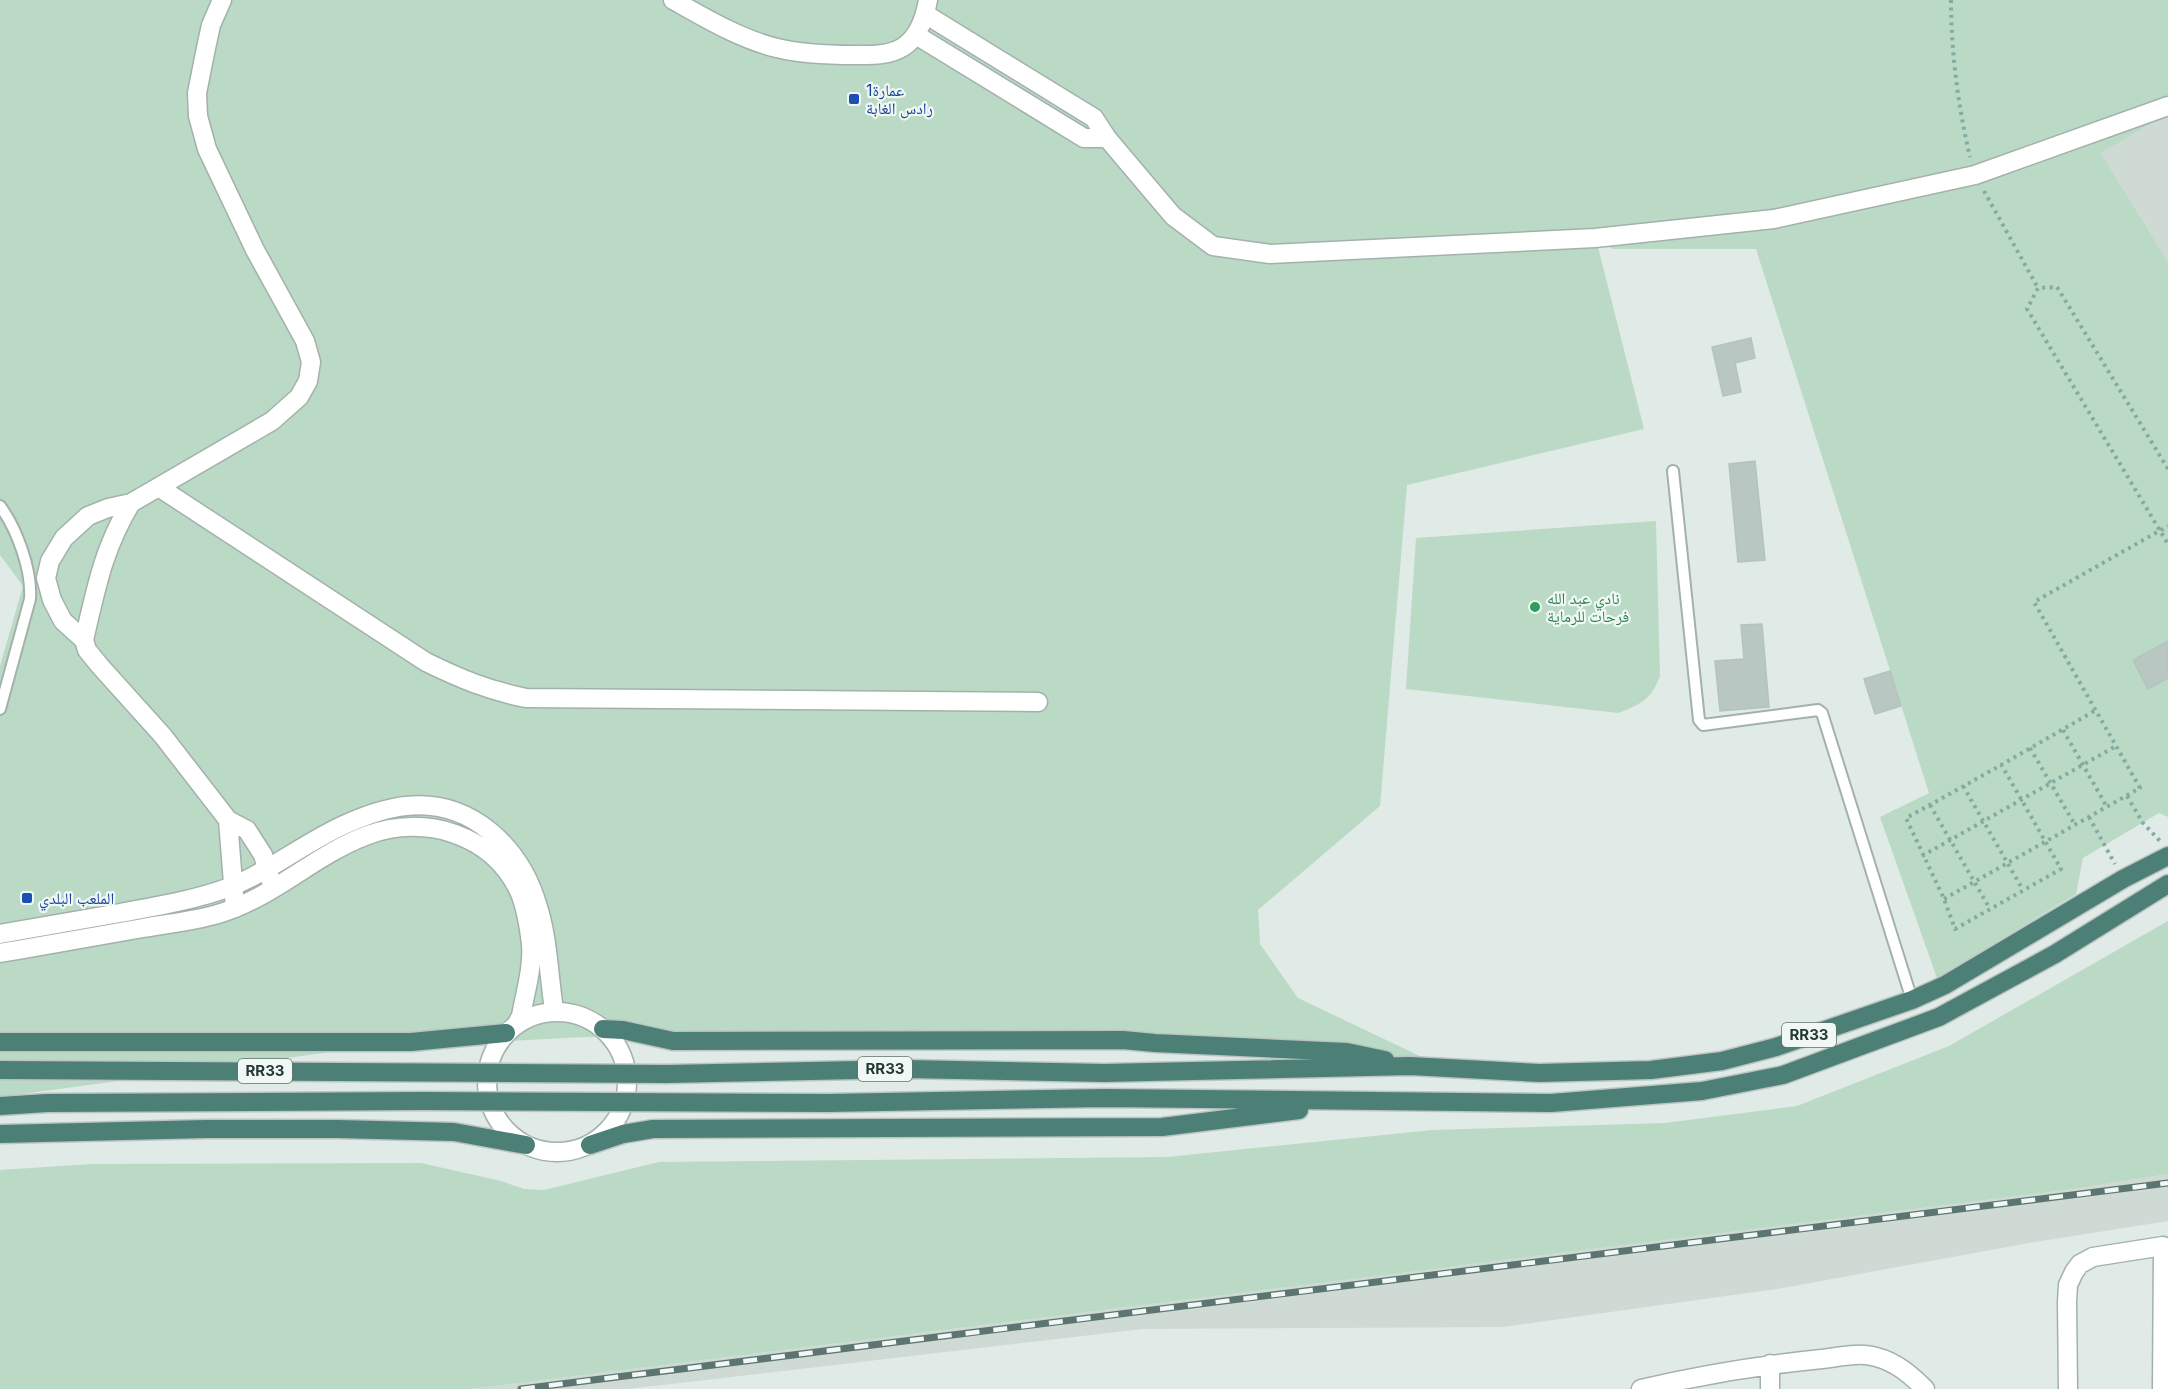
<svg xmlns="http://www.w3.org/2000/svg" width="2168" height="1389" viewBox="0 0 2168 1389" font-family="Inter,'Noto Naskh Arabic',sans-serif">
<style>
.built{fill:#cfdad5}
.green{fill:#badac5}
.building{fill:#b9c7c2;stroke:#b3c3bd;stroke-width:1.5}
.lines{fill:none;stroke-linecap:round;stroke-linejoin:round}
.service-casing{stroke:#a3b1ad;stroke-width:14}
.minor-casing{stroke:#a3b1ad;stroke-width:21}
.tertiary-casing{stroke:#a3b1ad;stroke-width:21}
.trunk-casing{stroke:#bdc4c2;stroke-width:21}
.path{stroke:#83aca1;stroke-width:4;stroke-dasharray:3 4.5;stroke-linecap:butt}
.service{stroke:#fff;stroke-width:10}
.minor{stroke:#fff;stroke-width:18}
.tertiary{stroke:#fff;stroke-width:18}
.trunk{stroke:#4c8077;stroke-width:18}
.rail-casing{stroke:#5c7570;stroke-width:7}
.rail{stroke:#f0f7f4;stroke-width:4.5;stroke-dasharray:14;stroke-linecap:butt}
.trunk-bridge-casing{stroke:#bdc4c2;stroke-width:21;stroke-linecap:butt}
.trunk-bridge{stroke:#4c8077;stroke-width:18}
.transit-dot{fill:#1a4fb4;stroke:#f0f7f4;stroke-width:2}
.leisure-dot{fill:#2e9e5b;stroke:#f0f7f4;stroke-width:2}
.labels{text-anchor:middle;stroke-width:4.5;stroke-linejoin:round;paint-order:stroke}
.shield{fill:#f0f7f4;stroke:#60726e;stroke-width:1.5}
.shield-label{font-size:15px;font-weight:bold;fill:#223934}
.transit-label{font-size:16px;fill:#164399;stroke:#f0f7f4;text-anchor:start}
.leisure-label{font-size:16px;fill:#27864d;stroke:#f0f7f4;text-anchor:start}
</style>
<rect width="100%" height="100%" fill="#e0eae6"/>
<path class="built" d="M2168,114V262L2101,153Z
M2168,1174V1221L2029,1243L1783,1288L1503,1327L1143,1329L628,1389H471L2074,1189Z"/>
<path class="green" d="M0,0H2168V114L2101,153L2168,262V817L2159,813L2083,858L2076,894L1937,978L1880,817L1929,793L1756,249H1613L1596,239L1644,429L1407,485L1380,806L1258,910L1260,944L1298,998L1428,1060L1166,1044L586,1037L353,1049L0,1097V666L23,586L0,555Z
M1656,521L1660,676C1652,699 1640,705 1618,713L1406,689L1416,538Z
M2168,921V1174L2074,1189L471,1389H0V1170L92,1164L421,1163L501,1181L524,1189L544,1190L659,1162L1167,1157L1433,1130L1665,1123L1797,1106L1949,1046Z"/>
<path class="building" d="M1751,338L1755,358L1735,363L1741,392L1723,396L1712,347Z
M1755,461L1765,560L1738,562L1729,464Z
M1762,624L1769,707L1720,711L1715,661L1744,659L1741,625Z
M2168,641V678L2148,689L2133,660Z
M1890,671L1901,706L1875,714L1864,679Z"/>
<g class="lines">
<g class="service-casing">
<path id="service" d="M1673,471L1699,720L1703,725L1818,710L1822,713L1912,1000
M0,506C17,529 32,570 30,599L0,709"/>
</g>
<g class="minor-casing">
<path id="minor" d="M222,0L211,25L206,48L197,93L198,116L207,149L255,250L305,341L311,362L308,381L299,397L272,421L131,503L108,508L88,516L64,538L50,561L46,578L52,600L63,621L84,640L87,650L100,666L163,736L228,820L247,830L263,855L271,881
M673,0C705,18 740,39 777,48C801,54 829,55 854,55C870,55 889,56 903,47C919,37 925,17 928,0
M925,14L1094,118L1107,138L1173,216L1213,246L1270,254L1595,238L1774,219L1975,175L2168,106
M916,35L1084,138H1107
M160,488L426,662C461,679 487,690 526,698L1038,702
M84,640C96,589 103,549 131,503
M228,820L235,908
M1641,1389C1701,1375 1761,1365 1822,1359C1839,1357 1860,1352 1876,1357C1896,1362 1911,1375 1925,1389
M1770,1389V1364
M2068,1389L2067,1302L2068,1285L2074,1272L2080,1264L2093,1257L2163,1246L2162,1389"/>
</g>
<g class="tertiary-casing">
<path id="tertiary" d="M0,934C40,927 80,920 120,913C158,906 195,900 230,887C269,872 307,841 346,824C364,816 386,808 406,806C472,799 521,848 538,907C548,938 549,977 554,1010L556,1011
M0,953C48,945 96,936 143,928C170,923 198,921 224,912C276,895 316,854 368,835C424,814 492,834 519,891C526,907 529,927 531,944C533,968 525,993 521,1016L516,1025
M487 1082a70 70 0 1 1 140 0a70 70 0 1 1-140 0Z"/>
</g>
<g class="trunk-casing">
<path id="trunk" d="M603,1029L623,1030L673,1041L1123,1040L1155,1043L1347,1052L1385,1060
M0,1042H411L506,1033
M667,1074L907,1069L1104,1073L1410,1066L1539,1073L1651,1070L1722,1061L1776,1047L1912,1000L1945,985L2123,879L2168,856
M829,1103L1105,1098L1551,1103L1702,1091L1783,1075L1939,1017L2055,954L2168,884
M0,1106L47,1103L422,1101
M0,1134L206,1129H338L454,1132L526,1145
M590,1145L623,1134L653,1129L1162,1127L1299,1110"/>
</g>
<path class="path" d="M1951,0C1951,52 1958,106 1970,157
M1984,191L2038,288
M2168,469L2057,287L2038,288L2027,309L2168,544
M2063,730L2107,807
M2030,748L2075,825
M2001,764L2061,869L1955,929L1944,899L1906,818C1970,783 2033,747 2096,710
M1963,786L2023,890
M2127,796L2143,823L2160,841
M1930,805L1990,909
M2089,817L2115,864
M1922,856L2116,746
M1944,899L2140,788L2034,602L2168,526"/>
<use href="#service" class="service"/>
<use href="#minor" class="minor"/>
<use href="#tertiary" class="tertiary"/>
<use href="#trunk" class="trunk"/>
<g class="rail-casing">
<path id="rail" d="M521,1389L2168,1183"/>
</g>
<use href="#rail" class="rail"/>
<g class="trunk-bridge-casing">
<path id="trunk-bridge" d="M0,1070L667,1074
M422,1101L829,1103"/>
</g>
<use href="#trunk-bridge" class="trunk-bridge"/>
</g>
<g class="transit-dot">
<rect x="848" y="93" width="12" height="12" rx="3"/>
<rect x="21" y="892" width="12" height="12" rx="3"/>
</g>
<circle class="leisure-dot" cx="1535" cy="607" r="6"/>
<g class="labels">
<g class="shield">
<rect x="1782" y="1023" width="54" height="24" rx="4.5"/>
<rect x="858" y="1057" width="54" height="24" rx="4.5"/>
<rect x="238" y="1059" width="54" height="24" rx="4.5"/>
</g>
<g class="shield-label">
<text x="1809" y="1040">RR33</text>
<text x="885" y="1074">RR33</text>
<text x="265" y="1076">RR33</text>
</g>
<g class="transit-label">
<text x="866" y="96">1عمارة<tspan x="866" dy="18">رادس الغابة</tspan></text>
<text x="39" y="904">الملعب البلدي</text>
</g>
<g class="leisure-label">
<text x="1547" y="604">نادي عبد الله<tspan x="1547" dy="18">فرحات للرماية</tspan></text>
</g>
</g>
</svg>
